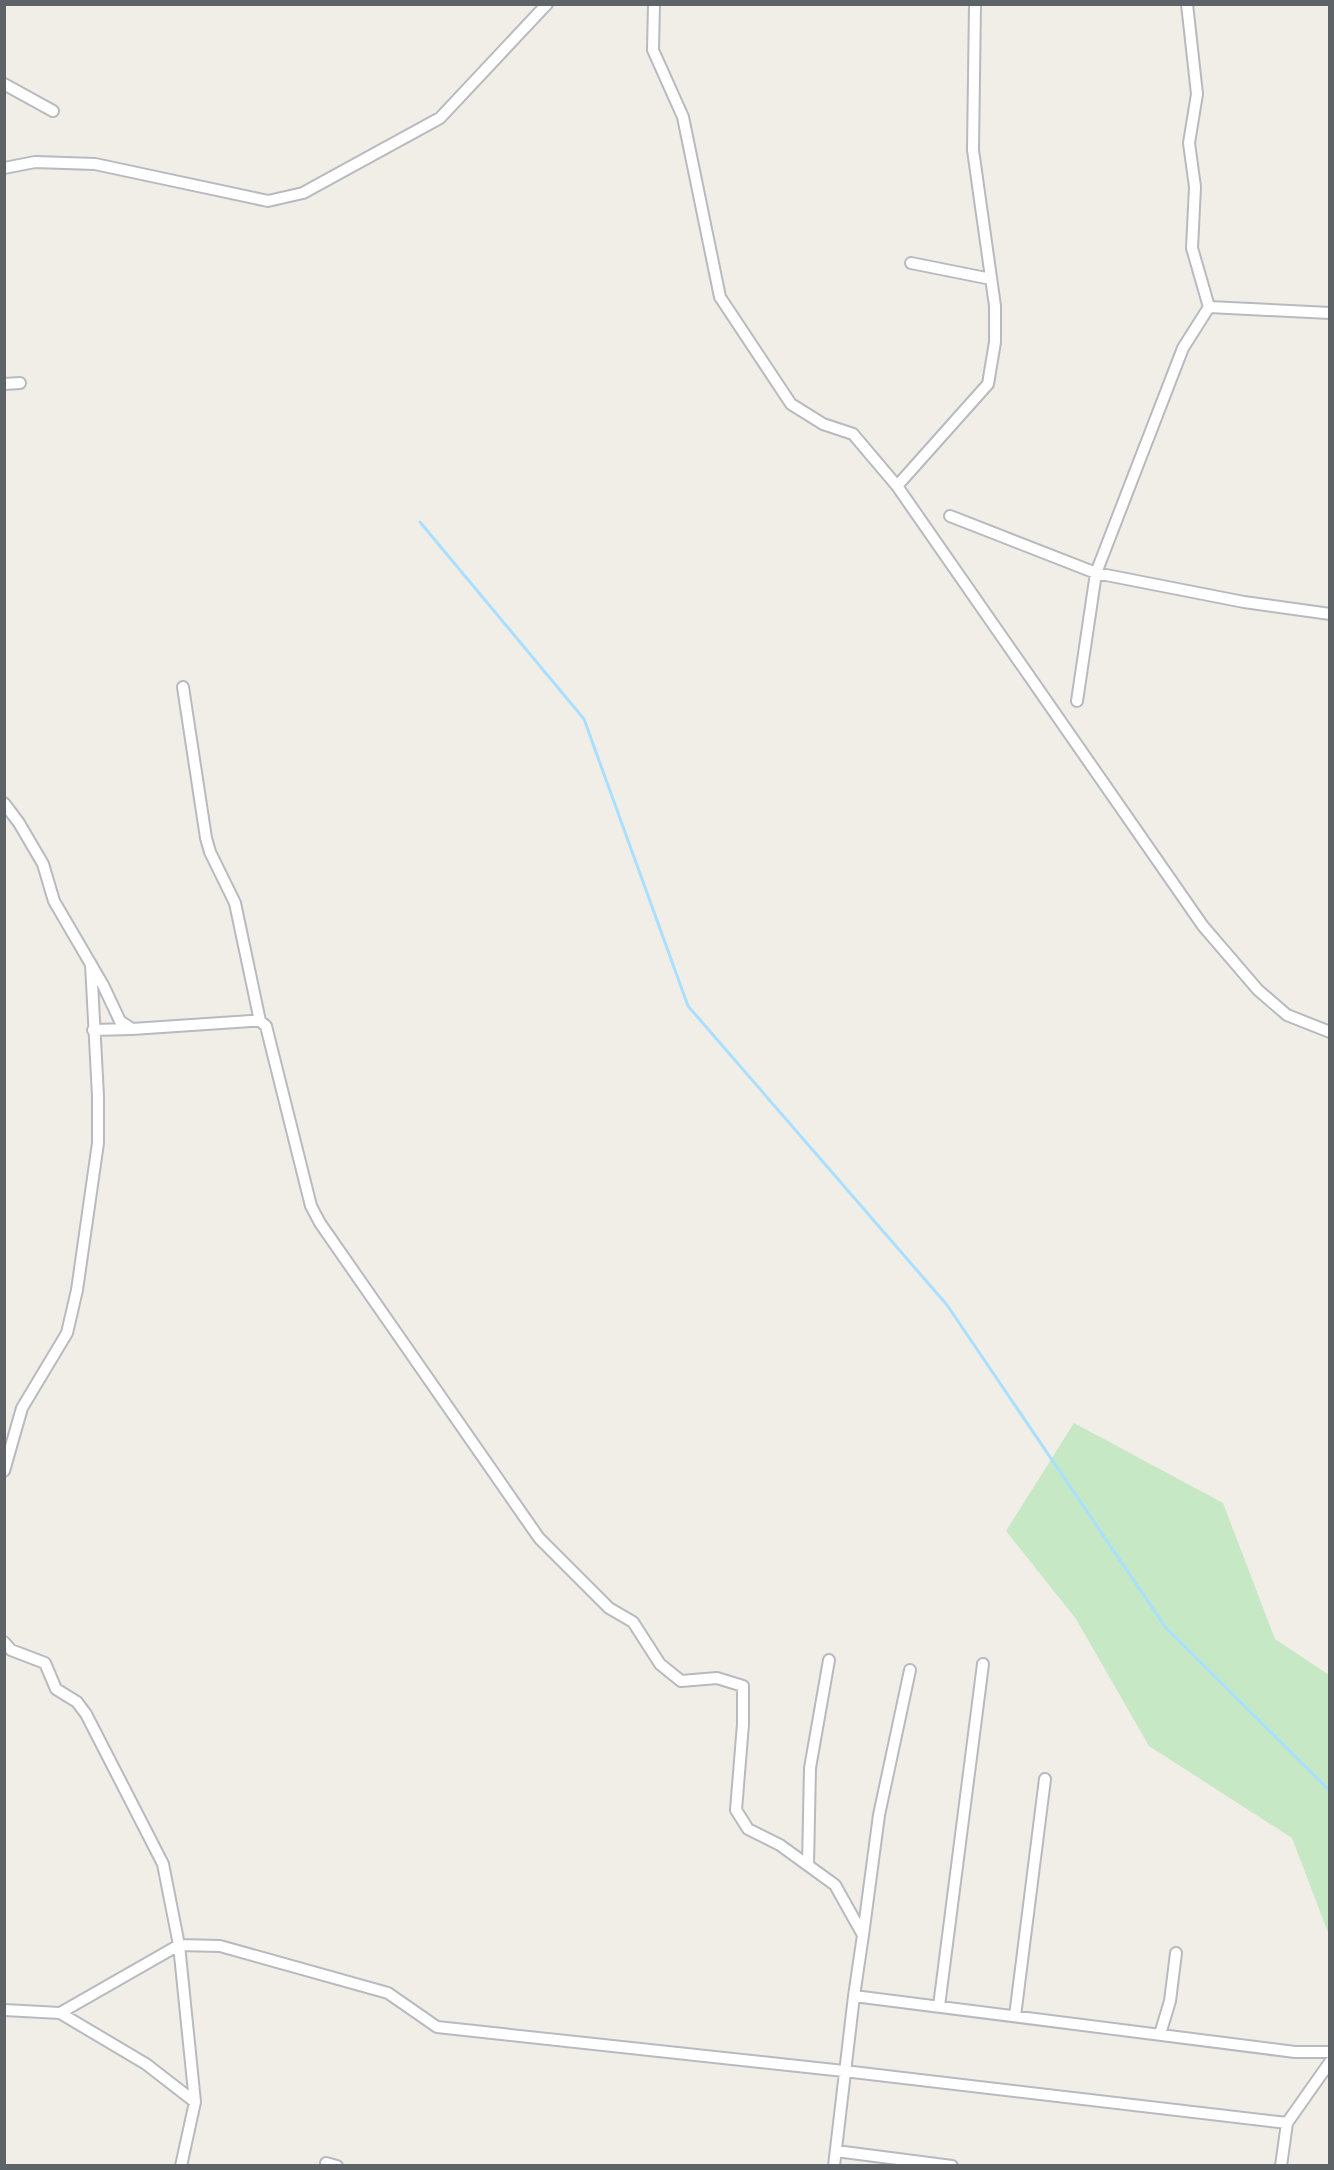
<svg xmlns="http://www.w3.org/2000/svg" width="1334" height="2170" viewBox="0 0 1334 2170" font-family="'Open Sans',sans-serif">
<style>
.green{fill:#c6e8c4}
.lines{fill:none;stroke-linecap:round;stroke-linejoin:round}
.stream{stroke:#a9e0ff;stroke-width:3}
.street-casing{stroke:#b7babe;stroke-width:14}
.street{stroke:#fff;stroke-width:10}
</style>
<rect width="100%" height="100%" fill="#f1eee7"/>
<path class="green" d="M1074,1423L1223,1503L1275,1639L1329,1675V1935L1292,1838L1149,1746L1076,1619L1006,1531Z"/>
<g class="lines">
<path class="stream" d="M420,522L584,719L688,1006L947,1305L1166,1628L1330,1791"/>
<g class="street-casing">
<path id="street" d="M654,4L653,50L683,117L720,297L791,404L823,424L853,434L897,486L1203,926L1258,990L1287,1015L1330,1032
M1187,4L1197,94L1189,143L1195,187L1192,248L1209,307
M4,84L53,111
M4,168L35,162L95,164L268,201L303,193L440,118L547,4
M911,263L991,279
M4,384L20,383
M897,486L988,384L995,342V306L973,150L975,4
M950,516L1096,573L1244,602L1330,614
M183,687L206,838L210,852L235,903L260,1021
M1077,701L1096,573L1183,348L1209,307L1330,313
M4,803L19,823L43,864L54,901L103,985L120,1021L132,1029L251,1021H260L266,1026L311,1206L320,1223L539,1538L609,1608L633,1622L660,1664L681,1681L717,1678L743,1686V1724L736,1810L748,1829L780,1845L835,1885L863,1935L854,1996L1295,2052H1330
M93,1030L132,1029
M4,1471L22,1408L67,1333L77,1290L98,1143V1096L91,964
M4,1642L11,1650L45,1663L56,1689L77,1702L86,1714L163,1864L179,1945L195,2102L146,2064L60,2013
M808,1865L810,1768L829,1660
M863,1935L879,1815L910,1670
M939,2006L983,1664
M4,2010L60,2013L179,1945L220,1946L388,1993L437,2027L844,2071L1287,2123
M1015,2016L1045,1779
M1160,2034L1170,2001L1176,1953
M836,2151L952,2166
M326,2163L337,2166
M181,2166L195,2102
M834,2166L854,1996
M1281,2166L1287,2123L1330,2062"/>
</g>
<use href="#street" class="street"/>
</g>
<rect width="1334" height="2170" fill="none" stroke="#5e6368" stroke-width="12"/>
</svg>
